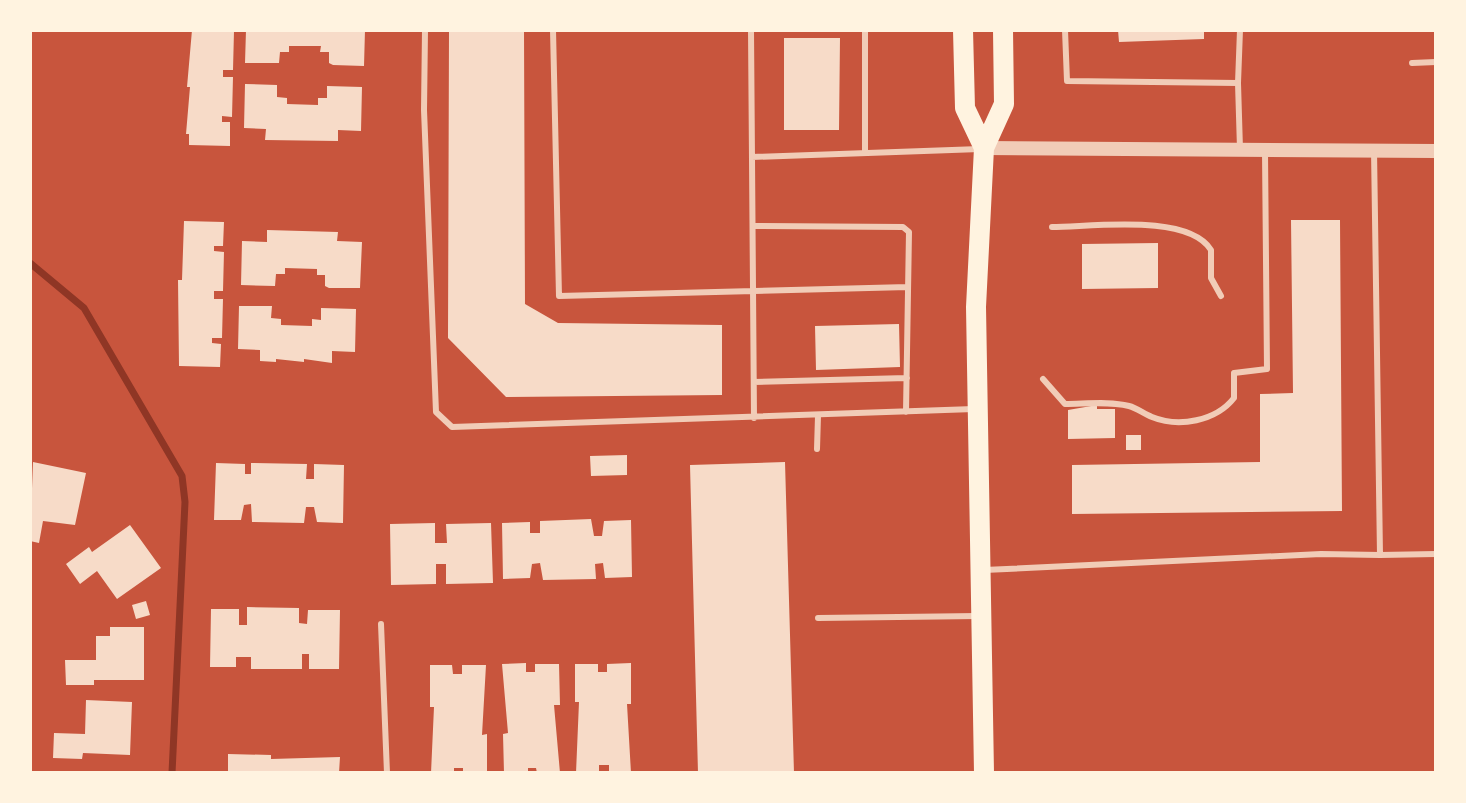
<svg xmlns="http://www.w3.org/2000/svg" width="1466" height="803" viewBox="0 0 1466 803" font-family="'Archivo Narrow',sans-serif">
<style>
.lines{fill:none;stroke-linecap:round;stroke-linejoin:round}
.stream{stroke:#8f3625;stroke-width:7}
.building{fill:#f7dbc8}
.service{stroke:#f1ccb7;stroke-width:6}
.tertiary{stroke:#f1ccb7;stroke-width:14}
.primary{stroke:#fff3e0;stroke-width:20}
</style>
<rect width="100%" height="100%" fill="#c8553d"/>
<g class="lines">
<path class="stream" d="M30,263L84,308L182,476L185,502L172,773"/>
</g>
<path class="building" d="M192,30L234,31L233,70H223V77H233L232,117L222,116V122H230V146L189,145V134H186L190,87H187Z
M246,30H365L364,66L333,65L329,63V52H320L321,46H289V52H280L279,63H245Z
M449,30H524L525,304L558,323L722,325V395L506,397L448,338Z
M1118,30H1204V39L1119,42Z
M784,38H840L839,130H784Z
M245,84L277,85V97L287,98V104L318,105V98H327V86L362,87L361,131L338,130V141L265,140L266,129L244,128Z
M1291,220H1340L1342,511L1072,514V465L1260,462V394L1293,393Z
M184,221L224,222L223,246H214V251L224,252L223,291H214V299H223L222,338H212V343L221,344L220,367L179,366L178,280H182Z
M267,230L338,232L337,241L362,242L360,288H329L325,286V275H317V269L285,268V274H276L275,286L241,285L242,241L267,242Z
M1158,243V288L1082,289V244Z
M239,306H272L271,318L281,319V325L312,326V319L321,320V308L356,309L355,352L332,351V363L304,359V362L276,359V362L260,361V350L238,349Z
M899,324L900,367L816,370L815,326Z
M1097,405V409H1115V438L1068,439V410Z
M1126,435H1141V450H1126Z
M627,455V475L591,476L590,456Z
M33,462L86,473L75,525L43,521L39,543L30,541Z
M785,462L794,773H698L690,465Z
M216,463L245,464V474H251V463L307,464L306,479H314V464L344,465L343,523L317,522L314,507H306L304,523L252,522L251,504L244,505L241,520H214Z
M591,519L594,536H602L604,521L631,520L632,577L605,578L603,563L595,564L596,579L543,580L540,563L532,564L530,578L503,579L502,523L530,522V533H540V521Z
M435,523V543H447L446,524L491,523L493,583L446,584V564H436V584L391,585L390,524Z
M130,525L161,568L117,599L97,571L80,584L66,564L89,547L92,552Z
M146,601L150,615L136,619L132,605Z
M247,607L299,608V623L307,624L308,610H340L339,669H309V654H302V669H251V657H236V667H210L211,609H239V625H247Z
M110,627H144V680H94V685H66L65,660H96V636H110Z
M526,663V672H535V664H559L560,705H554L560,773H537L536,768H528V773H504L503,734L508,733L502,664Z
M631,663V704H627L631,773H609V765H599V773H576L579,702H575V664H598V672H607V664Z
M430,665H452L453,674H462V665H486L482,735L487,734V773H463V768H454V773H431L434,707H430Z
M86,700L132,702L130,755L83,753L82,759L53,758L54,733L85,734Z
M228,754L271,755V759L340,757L339,773H228Z"/>
<g class="lines">
<path class="service" d="M425,30L424,110L436,412L452,427L974,409
M553,30L559,296L908,287
M751,30L754,418
M865,30V153
M1065,30L1067,81L1238,83L1240,149
M1412,63L1436,62
M1238,83L1240,30
M1374,150L1380,555L1436,554
M752,157L980,149
M753,226L903,227L909,232L906,412
M1052,227C1091,227 1188,213 1211,250V278L1221,296
M1043,379L1065,404C1085,404 1110,401 1129,406C1137,408 1144,414 1152,417C1179,428 1216,421 1234,398V373L1267,369L1265,152
M754,382L907,378
M817,449L818,416
M984,570L1321,554L1380,555
M818,618L978,616
M381,624L387,773"/>
<path class="tertiary" d="M984,148L1436,151"/>
<path class="primary" d="M963,30L965,108L984,148L976,307L984,773
M984,148L1004,104L1003,30"/>
</g>
<rect width="1466" height="803" fill="none" stroke="#fff3e0" stroke-width="64"/>
</svg>
